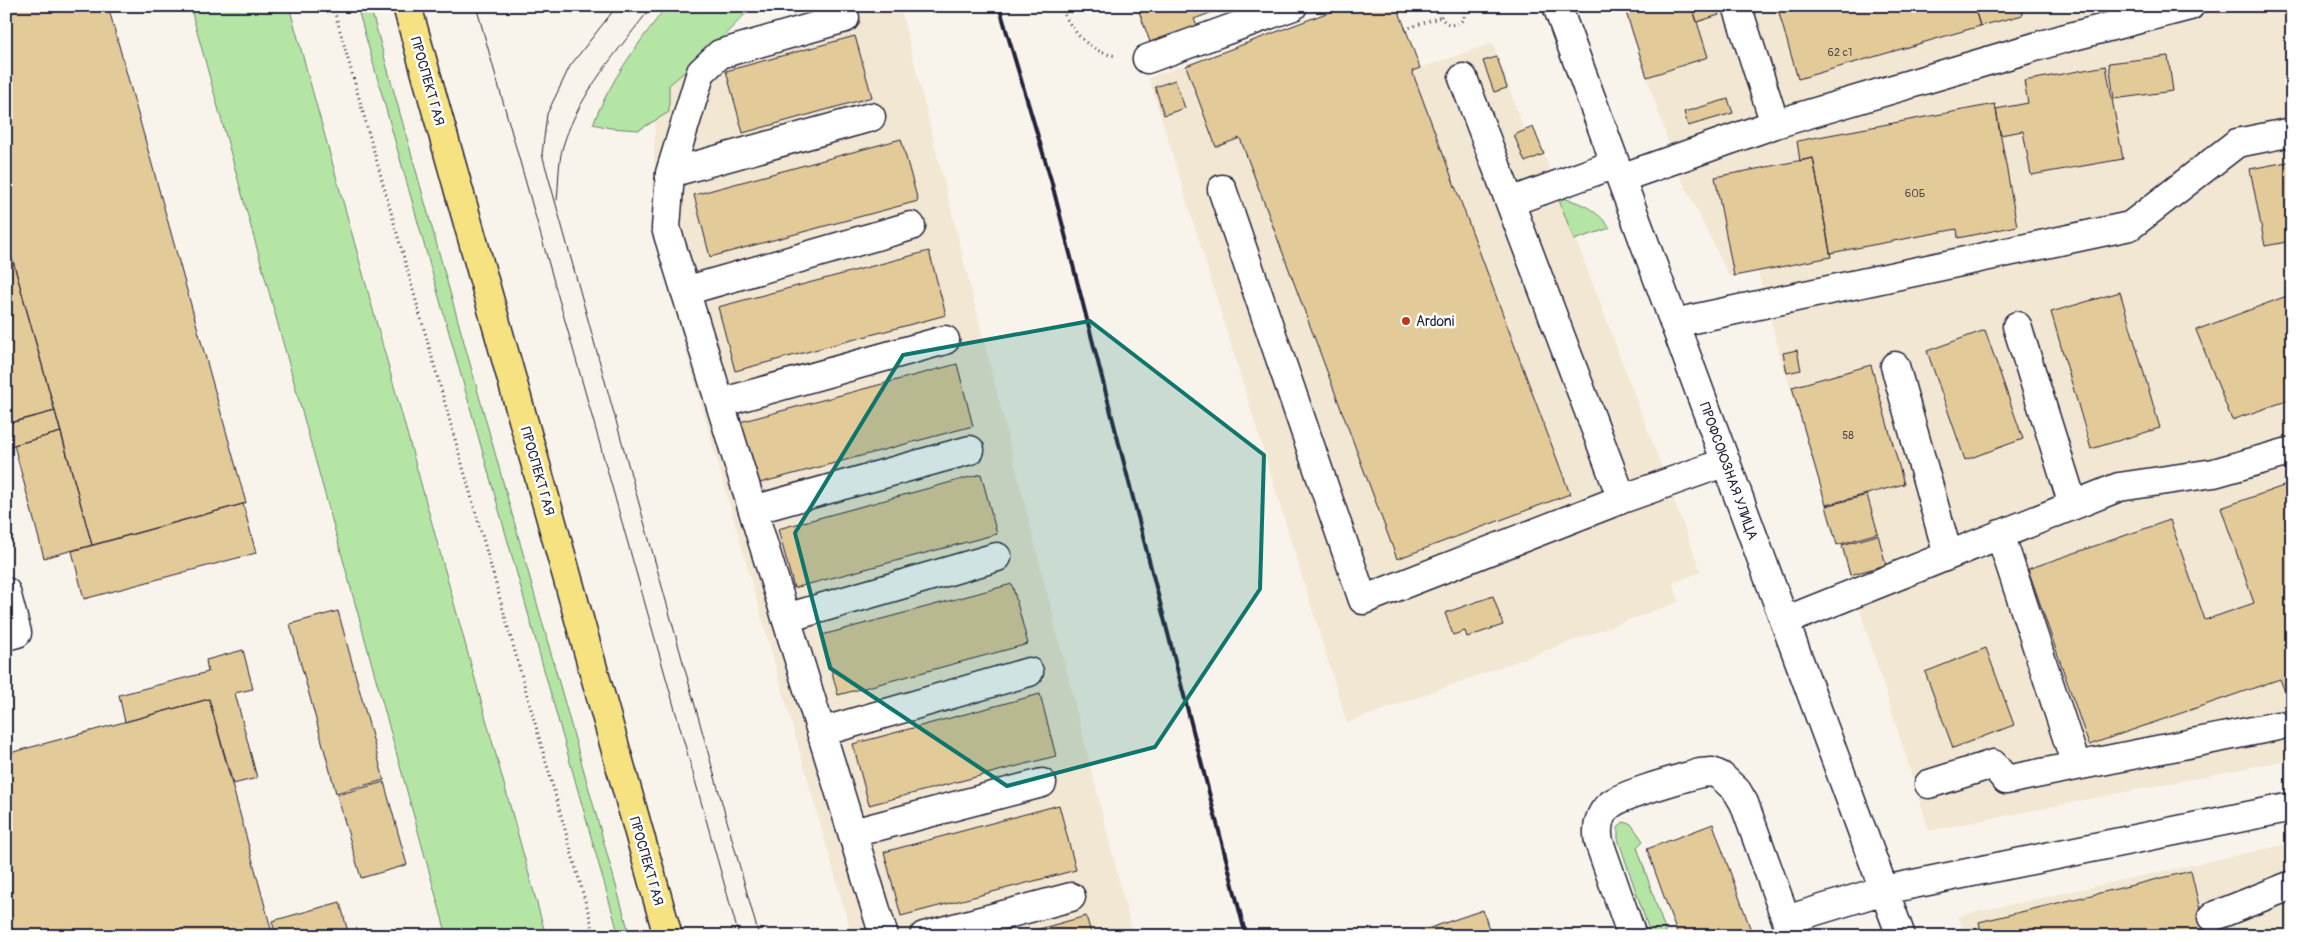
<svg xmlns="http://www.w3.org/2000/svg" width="2298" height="942" viewBox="0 0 2298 942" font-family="Pangolin,sans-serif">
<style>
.built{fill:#f2e7d2}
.green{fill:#b5e5a5;stroke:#6c8470}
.building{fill:#e3ca99;stroke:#22223b}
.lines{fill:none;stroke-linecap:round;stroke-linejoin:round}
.minor-casing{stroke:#22223b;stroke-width:31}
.major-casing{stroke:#22223b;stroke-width:31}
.path{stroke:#22223b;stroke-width:3;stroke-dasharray:1 4;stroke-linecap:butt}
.minor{stroke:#fff;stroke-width:28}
.major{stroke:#f7e281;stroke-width:28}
.tram{stroke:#22223b;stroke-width:1}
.rail{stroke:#22223b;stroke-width:4}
.marked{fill:#0f766e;fill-opacity:0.2;stroke:#0f766e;stroke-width:4;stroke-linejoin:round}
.poi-dot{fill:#c8321e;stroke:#fff;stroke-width:2}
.labels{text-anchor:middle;stroke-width:5;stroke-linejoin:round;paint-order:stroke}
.number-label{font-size:11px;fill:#524c52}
.street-label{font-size:14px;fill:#22223b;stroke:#fff}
.poi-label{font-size:14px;fill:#22223b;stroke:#fff;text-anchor:start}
</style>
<rect width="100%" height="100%" fill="#f9f4eb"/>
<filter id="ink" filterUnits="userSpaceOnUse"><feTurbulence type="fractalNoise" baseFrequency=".02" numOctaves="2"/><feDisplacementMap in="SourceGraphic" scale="10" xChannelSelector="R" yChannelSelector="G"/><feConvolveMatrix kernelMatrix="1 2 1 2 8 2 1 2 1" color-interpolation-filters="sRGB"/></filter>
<g filter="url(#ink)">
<path class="built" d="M838,6H900L1133,936H852L654,238L655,55Z
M1345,6H1397L1420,68L1493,43L1524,130L1533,127L1544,154L1701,572L1673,583L1679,602L1347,723L1149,78Z
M1623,6H2292V759L1929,831L1779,352L1758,272L1729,276L1679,174Z
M2292,843V936H1965L1958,916Z"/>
<path class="green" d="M190,6H289L546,936H447Z
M357,6H370L630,936H619Z
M667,6H753L706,54L669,85V112L639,130L610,128L593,124C610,81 638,43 667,6Z
M1558,197C1581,202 1596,209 1610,228L1574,240Z
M1623,822L1631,824L1643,841L1637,847L1667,936H1651L1618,839V828Z"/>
<path class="building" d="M6,6H108L246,503L92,545L6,236Z
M1137,6H1229L1194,19L1197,26L1150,42Z
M1345,6H1397L1420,68L1412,71L1570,494L1397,559L1240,138L1216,147L1186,66Z
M1624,6H1692L1708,57L1647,77Z
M1692,6H1716L1719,15L1697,22Z
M1777,6H1974L1980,26L1798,79Z
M1974,6H2021L2023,15L1980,26Z
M855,36L872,97L743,133L726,71Z
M2168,56L2173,91L2114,99L2109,63Z
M1497,57L1507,88L1494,92L1483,61Z
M2106,66L2123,159L2031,175L2023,131L2000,135L1996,109L2028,103L2024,81Z
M1175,80L1185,108L1164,115L1155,87Z
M1728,99L1733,113L1688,126L1684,112Z
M1995,104L2017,226L1958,238L1957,229L1830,253L1813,158L1800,161L1797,141Z
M1533,127L1544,154L1525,162L1514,135Z
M901,139L918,201L710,257L694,195Z
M1813,158L1831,257L1734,276L1715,177Z
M2292,161V241L2265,246L2250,169Z
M6,236L55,411L6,424Z
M929,251L946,315L735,371L718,307Z
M2120,292L2160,428L2091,449L2051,312Z
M2292,294V399L2232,420L2196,330Z
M1985,330L2023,439L1965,460L1927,351Z
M1797,350L1801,370L1787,373L1783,353Z
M957,364L973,426L756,484L740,422Z
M1871,365L1904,484L1826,505L1792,387Z
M55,411L61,432L6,447V424Z
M61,432L92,545L44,558L14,445Z
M981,474L997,534L794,588L778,529Z
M2292,483V710L2280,679L2089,745L2028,569L2170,520L2205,620L2254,603L2221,508Z
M1867,495L1878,533L1837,545L1826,506Z
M243,504L256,553L84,599L72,551Z
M1878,535L1886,565L1850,575L1842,545Z
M1012,584L1028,644L838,695L822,635Z
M1493,596L1503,625L1467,637L1465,631L1453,635L1445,613Z
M338,611L384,780L336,793L290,624Z
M1986,648L2014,725L1953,748L1925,672Z
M243,650L253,689L235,693L257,778L233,784L209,699L125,722L119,695L208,672L206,660Z
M1040,694L1056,756L869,805L853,744Z
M209,699L273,936H6V754Z
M384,782L407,865L361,878L337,795Z
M1059,805L1076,870L901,916L884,852Z
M1713,824L1753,936H1678L1647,849Z
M2191,871L2206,936H1982L1979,922Z
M340,902L349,936H276L272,921Z
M1483,910L1491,936H1423L1421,931Z
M1086,916L1092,936H1014Z"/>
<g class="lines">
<g class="minor-casing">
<path id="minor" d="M1557,6L1901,936
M1737,6L1775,124
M1147,59L1293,6
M1463,78L1622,499
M871,117L670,173L666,228L884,936
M670,173L701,72L720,54L845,18
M1621,178L1775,124L2062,39L2190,6
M1222,189L1363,600L1622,499L1726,462
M1510,202L1615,164
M685,291L911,226
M1674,323L2130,226L2237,143L2292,132
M2017,326L2073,505
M1895,366L1948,555
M720,403L945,340
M753,510L970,450
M2000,534L2076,765
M6,592L17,633L6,636
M786,618L997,557
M1785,621L2119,487L2214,473L2292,451
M821,732L1029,672
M1929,784L1993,764L2006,780L2278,726
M853,833L1042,783
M2212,917L2292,885
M1786,920L1884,890L2292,807
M924,936L1071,897
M1632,936L1599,842C1596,828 1599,813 1611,804C1626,793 1680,779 1700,773L1712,772L1721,776L1737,791L1744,803L1792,936"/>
</g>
<g class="major-casing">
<path id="major" d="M407,6L668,936"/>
</g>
<path class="path" d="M333,6L595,936
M1060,6C1071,30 1089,53 1117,56
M1442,6L1441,17C1447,27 1458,27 1464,18V6
M1405,29L1441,17"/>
<use href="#minor" class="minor"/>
<use href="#major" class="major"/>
<path class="tram" d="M476,6L739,936
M617,6L570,66L547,114L542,154L759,936
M557,200C559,183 558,163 563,146C579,93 619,50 652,6"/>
<path class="rail" d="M999,6L1051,180L1246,936"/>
</g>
</g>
<path class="marked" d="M1090,321L1264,455L1260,589L1155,747L1007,786L830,668L795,533L903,355Z"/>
<circle class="poi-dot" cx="1406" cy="321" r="5"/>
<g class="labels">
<g class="number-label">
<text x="1840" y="56">62 с1</text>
<text x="1915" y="197">60Б</text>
<text x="1848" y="439">58</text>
</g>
<g class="street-label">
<text transform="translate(428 81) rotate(74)" y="5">ПРОСПЕКТ ГАЯ</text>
<text transform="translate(538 471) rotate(74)" y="5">ПРОСПЕКТ ГАЯ</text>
<text transform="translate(1729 471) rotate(70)" y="5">ПРОФСОЮЗНАЯ УЛИЦА</text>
<text transform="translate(647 861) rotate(74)" y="5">ПРОСПЕКТ ГАЯ</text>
</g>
<g class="poi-label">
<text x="1416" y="326">Ardoni</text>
</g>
</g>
<rect width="2298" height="942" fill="none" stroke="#fff" stroke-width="25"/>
<rect x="12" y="12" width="2273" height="917" fill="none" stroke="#22223b" stroke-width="2" filter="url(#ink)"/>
</svg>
